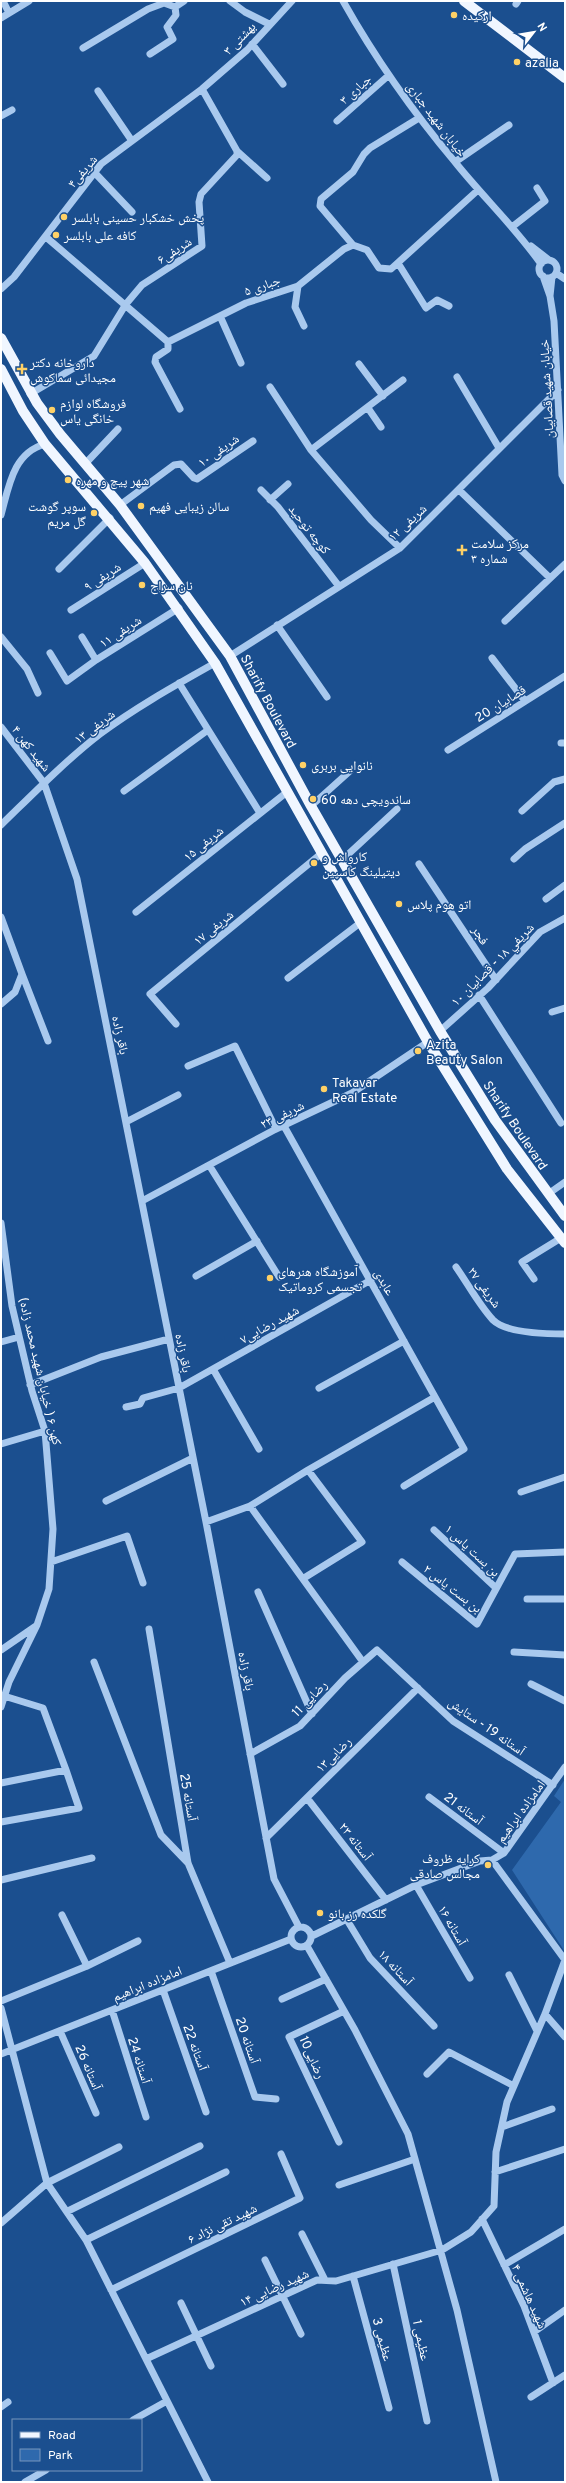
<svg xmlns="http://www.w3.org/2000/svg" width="566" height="2483" viewBox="0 0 566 2483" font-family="Overpass,'Noto Naskh Arabic',sans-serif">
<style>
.green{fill:#2e69ad}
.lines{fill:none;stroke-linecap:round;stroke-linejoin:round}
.minor{stroke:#a9c9ee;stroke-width:7}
.major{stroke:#f0f6ff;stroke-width:10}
.poi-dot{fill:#ffd166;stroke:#1b4f8f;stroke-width:1.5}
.labels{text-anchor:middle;stroke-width:3;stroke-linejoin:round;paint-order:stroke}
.poi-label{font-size:13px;fill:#fff;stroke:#1b4f8f;text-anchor:start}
.street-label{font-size:13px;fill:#fff;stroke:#1b4f8f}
</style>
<rect width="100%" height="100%" fill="#1b4f8f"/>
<path class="green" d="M565,1779V1952L512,1870L561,1802L554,1796Z"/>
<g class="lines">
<path class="minor" d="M3,1L9,13
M230,1L245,12L269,24
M343,1C375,58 413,112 455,162C483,197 515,227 541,264
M516,4L518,1
M1,18L29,1
M252,44L283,84
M83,48L148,9L164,3L175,7L184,1
M150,54L173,39L167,27L176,15L175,7
M98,91L132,141
M1,116L12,110
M337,121L389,75
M237,151L267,178
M455,162L509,125
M95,173L132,212
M512,227L545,201L537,188
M46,237L168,342L246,303L298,286L344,249L353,245L367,250L379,268L391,269L478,190
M353,245L320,206L321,199L353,172L364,154L370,148L419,118
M531,246L549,260
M539 269a9 9 0 1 1 18 0a9 9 0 1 1-18 0Z
M398,263L426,308L437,300L449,306
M556,273L565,279
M543,276L550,296L552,277
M298,286L295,307L304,326
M1,289L14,277L101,164L202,89L247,50L292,1
M550,296L554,321L562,475L565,481
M220,316L241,363
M168,342V349L156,357L155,362L180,409
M359,364L383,396
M457,377L499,448
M270,387L311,450L371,520L400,548
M30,394L94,356L126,304L142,285L202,246L199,202L201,194L237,155V151L202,89
M368,408L381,427
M311,450L403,380
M85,464L118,429
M261,490L278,507L338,585
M459,490L550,578
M270,500L288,484
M120,505L174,465L181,464L194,478L197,479L253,441
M1,515C9,486 13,453 45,444
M59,569L110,518
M71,610L145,563
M505,621L565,564
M277,625L327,697
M1,637L27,669L38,693
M82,637L96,660L179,608
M50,653L67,681L96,660
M230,656L400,548L558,390
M492,658L525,701
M179,683L260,813
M1,727L44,783L77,879L206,1522L274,1879L299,1927
M561,743H565
M448,750L565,676
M124,791L208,730
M311,806L350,771
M522,811L554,782L565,779
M1,825C33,794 65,761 100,734C136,707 176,685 215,663
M514,859L525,849L565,823
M342,860L397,809
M419,864L496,980
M546,899L565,885
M136,912L287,792
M1,917L22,974L15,992L1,1004
M22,974L48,1041
M288,978L360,923
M479,995L561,1123
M552,1012L565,1008
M176,1024L150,994L322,853
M440,1031L488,988L540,932L565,918
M188,1066L235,1046L276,1129
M126,1122L178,1095
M284,1126L464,1449L404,1486
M209,1165L279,1277
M548,1194L565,1182
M142,1201L276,1129L352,1093L428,1042
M1,1223L12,1306L32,1391L45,1431L53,1529L49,1589L37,1625L9,1682L1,1707
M456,1267C468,1284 479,1305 493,1320C506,1333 548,1334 565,1334
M196,1276L257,1241
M534,1279L522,1262L561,1238
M1,1342L19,1337
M213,1369L259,1449
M30,1385L101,1357L169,1339
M319,1388L404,1341
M126,1407L140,1404L143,1398L179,1388L371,1280
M1,1444L45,1431
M521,1492L565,1477
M106,1501L193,1458
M250,1506L363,1662
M206,1522L250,1506L308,1470L435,1397
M434,1530L496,1588
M51,1562L127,1536L143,1583
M402,1562L477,1624L515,1554L565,1552
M304,1578L362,1542L308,1470
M258,1592L312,1714
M527,1599H565
M149,1629L188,1863L230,1963
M1,1650L36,1626
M514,1652L565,1655
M94,1662L161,1835L188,1863
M531,1684L565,1701
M4,1696L43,1708L66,1770
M250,1754L300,1726L345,1678L377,1650L453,1721L553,1785
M1,1783L66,1770L79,1808L1,1822
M429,1797L504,1853
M307,1798L386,1900
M266,1838L418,1688
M1,1880L92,1858
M416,1885L470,1978
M62,1915L87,1966
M347,1920L370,1958L434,2026
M291 1937a10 10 0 1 1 20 0a10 10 0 1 1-20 0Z
M312,1936L416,1885L480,1861L492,1860L504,1853L565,1767
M307,1946L355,2030L408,2134L457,2310L496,2482
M211,1971L255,2097L276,2099
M509,1975L537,2031
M163,1990L206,2112
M282,1999L326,1979
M1,2001L87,1966L138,1941
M1,2008L47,2183L86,2240L208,2482
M112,2010L146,2117
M545,2014L565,2037
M60,2031L96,2113
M1,2054L291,1939
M427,2074L449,2052L514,2086
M502,2127L552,2109
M339,2142L289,2037L344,2011
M495,2172L565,2149
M339,2185L415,2159
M68,2211L200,2146
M482,2219L524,2306L553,2383
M1,2223L47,2183L119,2147
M302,2234L325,2280
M86,2240L226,2172
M265,2260L301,2334
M393,2264L427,2421
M504,2265L565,2229
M353,2276L389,2408
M111,2290L300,2198L281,2154
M181,2303L211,2366
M534,2332L565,2310
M146,2359L317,2280L336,2281L442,2250L471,2232L494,2206L496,2152L507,2102L545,2014L565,1960L492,1860
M531,2397L565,2375
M1,2407L8,2402
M133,2420L167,2401
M25,2482L46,2470"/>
<path class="major" d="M464,1L565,78
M1,338L37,403L60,434L120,505L230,656L311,806L440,1031L495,1120L565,1216
M1,369L23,411L45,444L145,563L215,663L428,1042L507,1169L565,1243"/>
</g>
<g class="poi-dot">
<circle cx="454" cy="15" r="4"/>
<circle cx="517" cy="62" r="4"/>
<circle cx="64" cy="217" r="4"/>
<circle cx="56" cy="235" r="4"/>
<path d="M20 363h4v4h4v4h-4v4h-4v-4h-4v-4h4z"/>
<circle cx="52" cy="410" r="4"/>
<circle cx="68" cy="480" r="4"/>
<circle cx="141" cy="506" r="4"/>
<circle cx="94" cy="513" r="4"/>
<path d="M460 544h4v4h4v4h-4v4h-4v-4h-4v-4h4z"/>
<circle cx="142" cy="585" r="4"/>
<circle cx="303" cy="765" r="4"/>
<circle cx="313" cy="799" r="4"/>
<circle cx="314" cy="863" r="4"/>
<circle cx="399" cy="904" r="4"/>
<circle cx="418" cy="1051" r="4"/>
<circle cx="324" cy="1089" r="4"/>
<circle cx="270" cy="1278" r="4"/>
<circle cx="488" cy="1865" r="4"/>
<circle cx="320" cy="1913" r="4"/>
</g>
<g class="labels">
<g class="poi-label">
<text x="462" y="20">ارکیده</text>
<text x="525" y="67">azalia</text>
<text x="72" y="222">پخش خشکبار حسینی بابلسر</text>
<text x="64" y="240">کافه علی بابلسر</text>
<text x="30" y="367">داروخانه دکتر<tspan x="30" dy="15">مجیدائی سماکوش</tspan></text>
<text x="60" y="408">فروشگاه لوازم<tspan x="60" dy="15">خانگی یاس</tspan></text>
<text x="76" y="485">شهر پیچ و مهره</text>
<text x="86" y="511" text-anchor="end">سوپر گوشت<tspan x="86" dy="15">گل مریم</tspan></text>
<text x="149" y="511">سالن زیبایی فهیم</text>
<text x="471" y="548">مرکز سلامت<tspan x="471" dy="15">شماره ۳</tspan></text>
<text x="150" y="590">نان سراج</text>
<text x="311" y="770">نانوایی بربری</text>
<text x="321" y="804">ساندویچی دهه 60</text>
<text x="322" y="861">کارواش و<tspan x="322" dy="15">دیتیلینگ کاسپین</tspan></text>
<text x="407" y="909">اتو هوم پلاس</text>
<text x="426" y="1049">Azita<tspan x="426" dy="15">Beauty Salon</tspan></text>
<text x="332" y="1087">Takavar<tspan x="332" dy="15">Real Estate</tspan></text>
<text x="278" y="1276">آموزشگاه هنرهای<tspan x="278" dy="15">تجسمی کروماتیک</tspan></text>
<text x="480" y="1863" text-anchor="end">کرایه ظروف<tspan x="480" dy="15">مجالس صادقی</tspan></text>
<text x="328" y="1918">گلکده رز بانو</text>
</g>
<g class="street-label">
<text transform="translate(239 38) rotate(-46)" y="5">بهشتی ۳</text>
<text transform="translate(355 89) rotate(-42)" y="5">جباری ۳</text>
<text transform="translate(437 119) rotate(53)" y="5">خیابان شهید جباری</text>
<text transform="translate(82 171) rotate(-50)" y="5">شریفی۴</text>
<text transform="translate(174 250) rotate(-33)" y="5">شریفی۶</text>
<text transform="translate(262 285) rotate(-19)" y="5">جباری ۵</text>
<text transform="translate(546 389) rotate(-93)" y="5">خیابان شهید قصابیان</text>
<text transform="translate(218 450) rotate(-35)" y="5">شریفی ۱۰</text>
<text transform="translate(407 522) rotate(-43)" y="5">شریفی ۱۲</text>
<text transform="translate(310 529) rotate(52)" y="5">کوچه توحید</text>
<text transform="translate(102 576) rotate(-33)" y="5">شریفی ۹</text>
<text transform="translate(120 631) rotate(-33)" y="5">شریفی ۱۱</text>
<text transform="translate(269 701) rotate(62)" y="5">Sharify Boulevard</text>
<text transform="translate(500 703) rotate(-32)" y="5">قصابیان 20</text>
<text transform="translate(94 726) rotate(-37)" y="5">شریفی ۱۳</text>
<text transform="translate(32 748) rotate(52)" y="5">شهید کهن ۴</text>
<text transform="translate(203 843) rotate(-39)" y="5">شریفی ۱۵</text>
<text transform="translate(213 927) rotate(-39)" y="5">شریفی ۱۷</text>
<text transform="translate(481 935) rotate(57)" y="5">فجر</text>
<text transform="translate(492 964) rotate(-45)" y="5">شريفي ۱۸ - قصابیان ۱۰</text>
<text transform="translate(121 1035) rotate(78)" y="5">باقر زاده</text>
<text transform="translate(282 1114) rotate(-26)" y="5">شریفی ۲۳</text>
<text transform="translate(516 1125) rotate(56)" y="5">Sharify Boulevard</text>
<text transform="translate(385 1282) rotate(61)" y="5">عابدی</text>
<text transform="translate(485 1287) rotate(54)" y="5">شریفی ۲۷</text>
<text transform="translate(269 1324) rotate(-29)" y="5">شهید رضایی۷</text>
<text transform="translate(184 1353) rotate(79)" y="5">باقر زاده</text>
<text transform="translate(41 1371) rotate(77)" y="5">کهن ۶ ( خیابان شهید محمد زاده)</text>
<text transform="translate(473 1550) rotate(43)" y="5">بن بست یاس ۱</text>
<text transform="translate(453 1588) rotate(38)" y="5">بن بست یاس ۲</text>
<text transform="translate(247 1671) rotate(79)" y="5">باقر زاده</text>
<text transform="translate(309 1698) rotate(-46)" y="5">رضایی 11</text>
<text transform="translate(487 1726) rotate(35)" y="5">آستانه 19 - ستایش</text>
<text transform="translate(333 1754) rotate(-45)" y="5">رضایی۱۳</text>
<text transform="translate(189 1797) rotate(80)" y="5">آستانه 25</text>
<text transform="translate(464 1808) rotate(37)" y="5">آستانه 21</text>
<text transform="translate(520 1811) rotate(-54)" y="5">امامزاده ابراهیم</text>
<text transform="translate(356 1841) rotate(52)" y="5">آستانه ۲۳</text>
<text transform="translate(453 1925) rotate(60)" y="5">آستانه ۱۶</text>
<text transform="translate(396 1967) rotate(47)" y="5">آستانه ۱۸</text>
<text transform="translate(147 1983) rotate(-22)" y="5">امامزاده ابراهیم</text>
<text transform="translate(248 2040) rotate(71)" y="5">آستانه 20</text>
<text transform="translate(196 2047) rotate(70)" y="5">آستانه 22</text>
<text transform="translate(313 2057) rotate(66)" y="5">رضایی10</text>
<text transform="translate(140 2060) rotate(72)" y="5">آستانه 24</text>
<text transform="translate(89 2067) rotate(67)" y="5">آستانه 26</text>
<text transform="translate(222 2223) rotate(-26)" y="5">شهید تقی نژاد ۶</text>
<text transform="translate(274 2287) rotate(-24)" y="5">شهید رضایی ۱۴</text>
<text transform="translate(530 2296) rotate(66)" y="5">شهید هاشمی ۴</text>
<text transform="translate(383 2339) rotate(75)" y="5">عظیمی 3</text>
<text transform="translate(422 2340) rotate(78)" y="5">عظیمی 1</text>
</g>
</g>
<rect width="566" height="2483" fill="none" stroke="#ffffff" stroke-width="4"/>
<rect x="12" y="2419" width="130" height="52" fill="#1b4f8f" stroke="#7695bc"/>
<rect x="20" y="2432" width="20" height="6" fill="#f0f6ff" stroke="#7695bc"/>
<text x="48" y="2439" font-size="12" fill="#ffffff">Road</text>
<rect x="20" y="2449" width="20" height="12" fill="#2e69ad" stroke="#7695bc"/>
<text x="48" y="2459" font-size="12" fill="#ffffff">Park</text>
<g transform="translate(534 32) rotate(59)" stroke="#1b4f8f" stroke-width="3" paint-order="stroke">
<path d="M0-3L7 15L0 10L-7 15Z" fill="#ffffff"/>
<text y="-6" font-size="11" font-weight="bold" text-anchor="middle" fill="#ffffff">N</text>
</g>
</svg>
